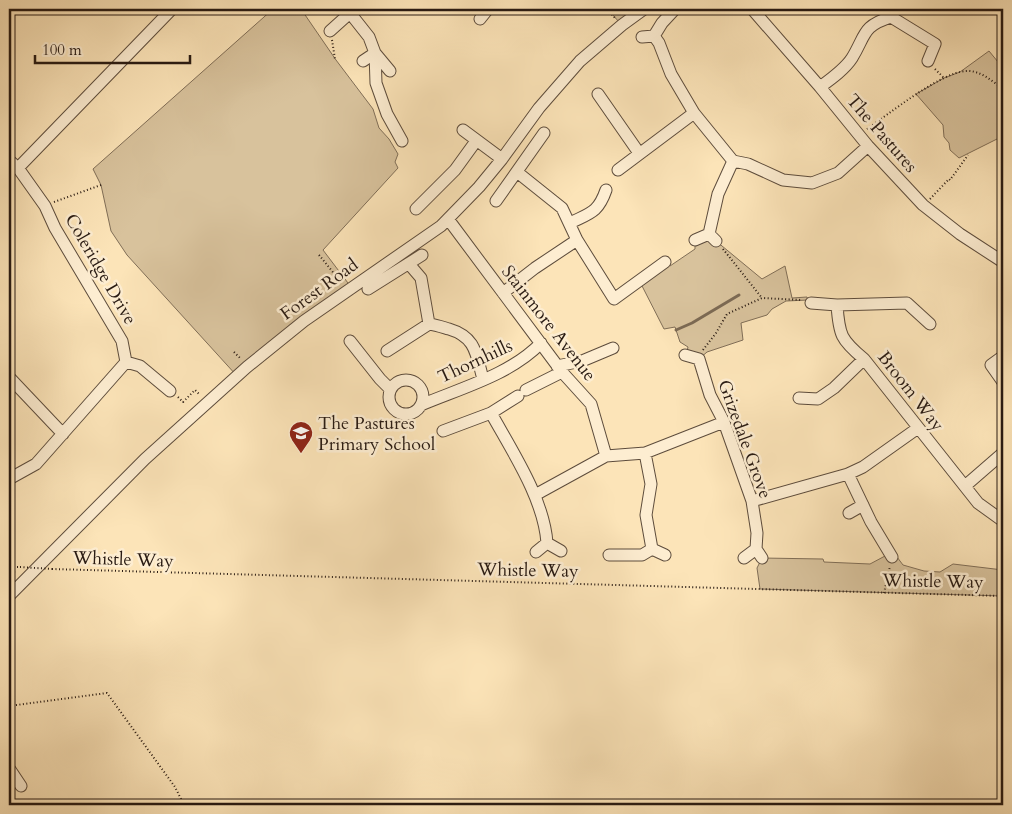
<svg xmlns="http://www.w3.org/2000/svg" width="1012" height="814" viewBox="0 0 1012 814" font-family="Cardo,serif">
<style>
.green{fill:#d8c29c;stroke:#806e57}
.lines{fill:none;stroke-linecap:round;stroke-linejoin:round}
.stream{stroke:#7c6a54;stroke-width:3}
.minor-casing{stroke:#5d4c3c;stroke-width:13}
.path{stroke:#281a12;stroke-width:2;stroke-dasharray:1 2.5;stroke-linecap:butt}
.minor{stroke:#fdedd1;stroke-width:11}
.path-bridge{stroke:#281a12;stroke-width:2;stroke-dasharray:1 2.5;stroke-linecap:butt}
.labels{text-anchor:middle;stroke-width:5;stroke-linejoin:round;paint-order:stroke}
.street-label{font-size:18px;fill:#281a12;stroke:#fdedd1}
.poi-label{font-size:18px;fill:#281a12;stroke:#fdedd1;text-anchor:start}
</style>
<rect width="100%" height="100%" fill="#fce4b8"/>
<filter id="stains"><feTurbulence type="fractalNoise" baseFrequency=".004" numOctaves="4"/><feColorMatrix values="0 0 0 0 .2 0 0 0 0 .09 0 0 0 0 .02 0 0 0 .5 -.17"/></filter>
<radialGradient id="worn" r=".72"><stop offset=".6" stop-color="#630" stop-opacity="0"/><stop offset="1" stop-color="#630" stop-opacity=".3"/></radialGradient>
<path class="green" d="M273,9H301L336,60L373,109L379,128L389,139L398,154L395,162L398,168L323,250L351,287L237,376L127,255L111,231L101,185L93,169Z
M607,9H644L622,25Z
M989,51L1003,68V136L959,158L950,150L949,143L944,137L943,125L916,94L944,78L960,72Z
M695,240L716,241L762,279L785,266L792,298L807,297L808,300L786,301L772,309L767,315L741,323L743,340L707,352L699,359L686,355L688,347L680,342L675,327L664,329L640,282L665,262L670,266L695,249Z
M885,556L897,557L903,565L924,571L940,572L953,564L1003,570V596L760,589L757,568L762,558L823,559L824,562L870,564Z"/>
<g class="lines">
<path class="stream" d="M676,330L692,323L739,295"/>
<g class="minor-casing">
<path id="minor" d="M354,9L350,13L369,37L375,53L390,71
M752,9L820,87L868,146L923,205L960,234L1003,262
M891,17L935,44L928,61
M480,19L488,9
M330,31L350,13
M654,36L662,23L675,9
M642,37L654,36L659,43L671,74L694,113L733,161L748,164L783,180L812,183L838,173L868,146
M375,53L376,83L387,114L402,141
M363,61L375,53
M820,87C831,79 845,69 852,58C866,35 862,26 891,17L893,9
M598,94L639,153
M463,130L502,159
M9,160L18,168L45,206L55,228L122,341L126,362L36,464L9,479
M18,168L172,9
M618,170L694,113
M496,201L544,133
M416,209L455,170L476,141
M448,219L562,372L591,404L606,456
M570,223C590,213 598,213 606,190
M577,240L614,299L665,262
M695,240L709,234
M716,241L709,234L718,194L733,161
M409,264L421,278L429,324
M368,289L422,255
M503,293L535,268L577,240L562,208L517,172
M811,303L837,305
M930,324L907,303L837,305C839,335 841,340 864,359L978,503L1003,521
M350,341L380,379L390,389
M387,351L429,324C436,325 442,327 449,329C476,337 476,354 483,379
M685,355L699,359
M1002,357L991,365L1003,382
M699,359L710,395L724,422L752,501L757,533L756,549L762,558
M126,362L140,366L170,391
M557,366L582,361L613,348
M9,377L63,434
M389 397a17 17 0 1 1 34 0a17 17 0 1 1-34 0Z
M526,390L562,372
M799,398L818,399L834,388L864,359
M421,405C461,388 510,375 541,343
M491,413C512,451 544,499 547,543
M443,431L491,413L518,396
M645,453L651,484L646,515L652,549L665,555
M848,474L871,522L892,557
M965,486L1003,453
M535,495L606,456L645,453L724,422
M752,501L848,474L863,467L918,428
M849,513L863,505
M547,543L561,551
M536,552L547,543
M609,555H642L652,549
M744,558L756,549
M9,596L145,459L247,367L304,321L441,226L479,187L502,159L539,108L580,61L622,25L644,9
M9,768L21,786"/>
</g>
<path class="path" d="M443,9L448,13L467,9
M607,9L615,18
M332,40L335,59
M935,69L944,78
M867,129C889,114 941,72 966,71C980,70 992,81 1003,89
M930,199L949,179L950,180L968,155
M54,202L101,185
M723,249L762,298
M319,255L341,282
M703,350L716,333L727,314L762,298L802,300
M234,352L240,358
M178,397L183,402L195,390L200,395
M9,567L16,574
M10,567H20
M52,569L1003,596
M884,593L890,566
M9,706L107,693L175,787L184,805"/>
<use href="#minor" class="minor"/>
<path class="path-bridge" d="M20,567L52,569"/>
</g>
<defs>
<g id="school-pin" transform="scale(1.25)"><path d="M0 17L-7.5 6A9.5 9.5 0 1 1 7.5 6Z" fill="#8f2418" stroke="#fdedd1"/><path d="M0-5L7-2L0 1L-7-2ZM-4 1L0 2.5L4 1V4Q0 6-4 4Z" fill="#fff"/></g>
</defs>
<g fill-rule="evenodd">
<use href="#school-pin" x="301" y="433"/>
</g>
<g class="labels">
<g class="street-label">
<text transform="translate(882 133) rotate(49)" y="6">The Pastures</text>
<text transform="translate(101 269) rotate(60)" y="6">Coleridge Drive</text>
<text transform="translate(319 289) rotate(-36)" y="6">Forest Road</text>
<text transform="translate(549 323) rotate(52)" y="6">Stainmore Avenue</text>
<text transform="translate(475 361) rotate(-25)" y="6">Thornhills</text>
<text transform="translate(911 391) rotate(52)" y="6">Broom Way</text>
<text transform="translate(745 439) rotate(70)" y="6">Grizedale Grove</text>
<text transform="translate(123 559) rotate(2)" y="6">Whistle Way</text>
<text transform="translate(528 570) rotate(1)" y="6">Whistle Way</text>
<text transform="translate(933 581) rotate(1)" y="6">Whistle Way</text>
</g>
<g class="poi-label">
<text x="318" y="429">The Pastures<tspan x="318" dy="21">Primary School</tspan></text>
</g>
</g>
<rect width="1012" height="814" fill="none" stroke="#fce4b8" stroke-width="30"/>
<rect x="10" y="10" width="992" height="794" fill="none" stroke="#281a12" stroke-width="2.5"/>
<rect x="15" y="15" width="982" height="784" fill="none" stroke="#281a12"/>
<path d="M35 55v8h155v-8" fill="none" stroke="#281a12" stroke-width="2.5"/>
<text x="42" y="55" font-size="15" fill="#281a12" stroke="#fdedd1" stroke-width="4" paint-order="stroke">100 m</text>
<rect width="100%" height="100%" filter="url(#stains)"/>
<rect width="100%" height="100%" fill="url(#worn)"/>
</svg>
